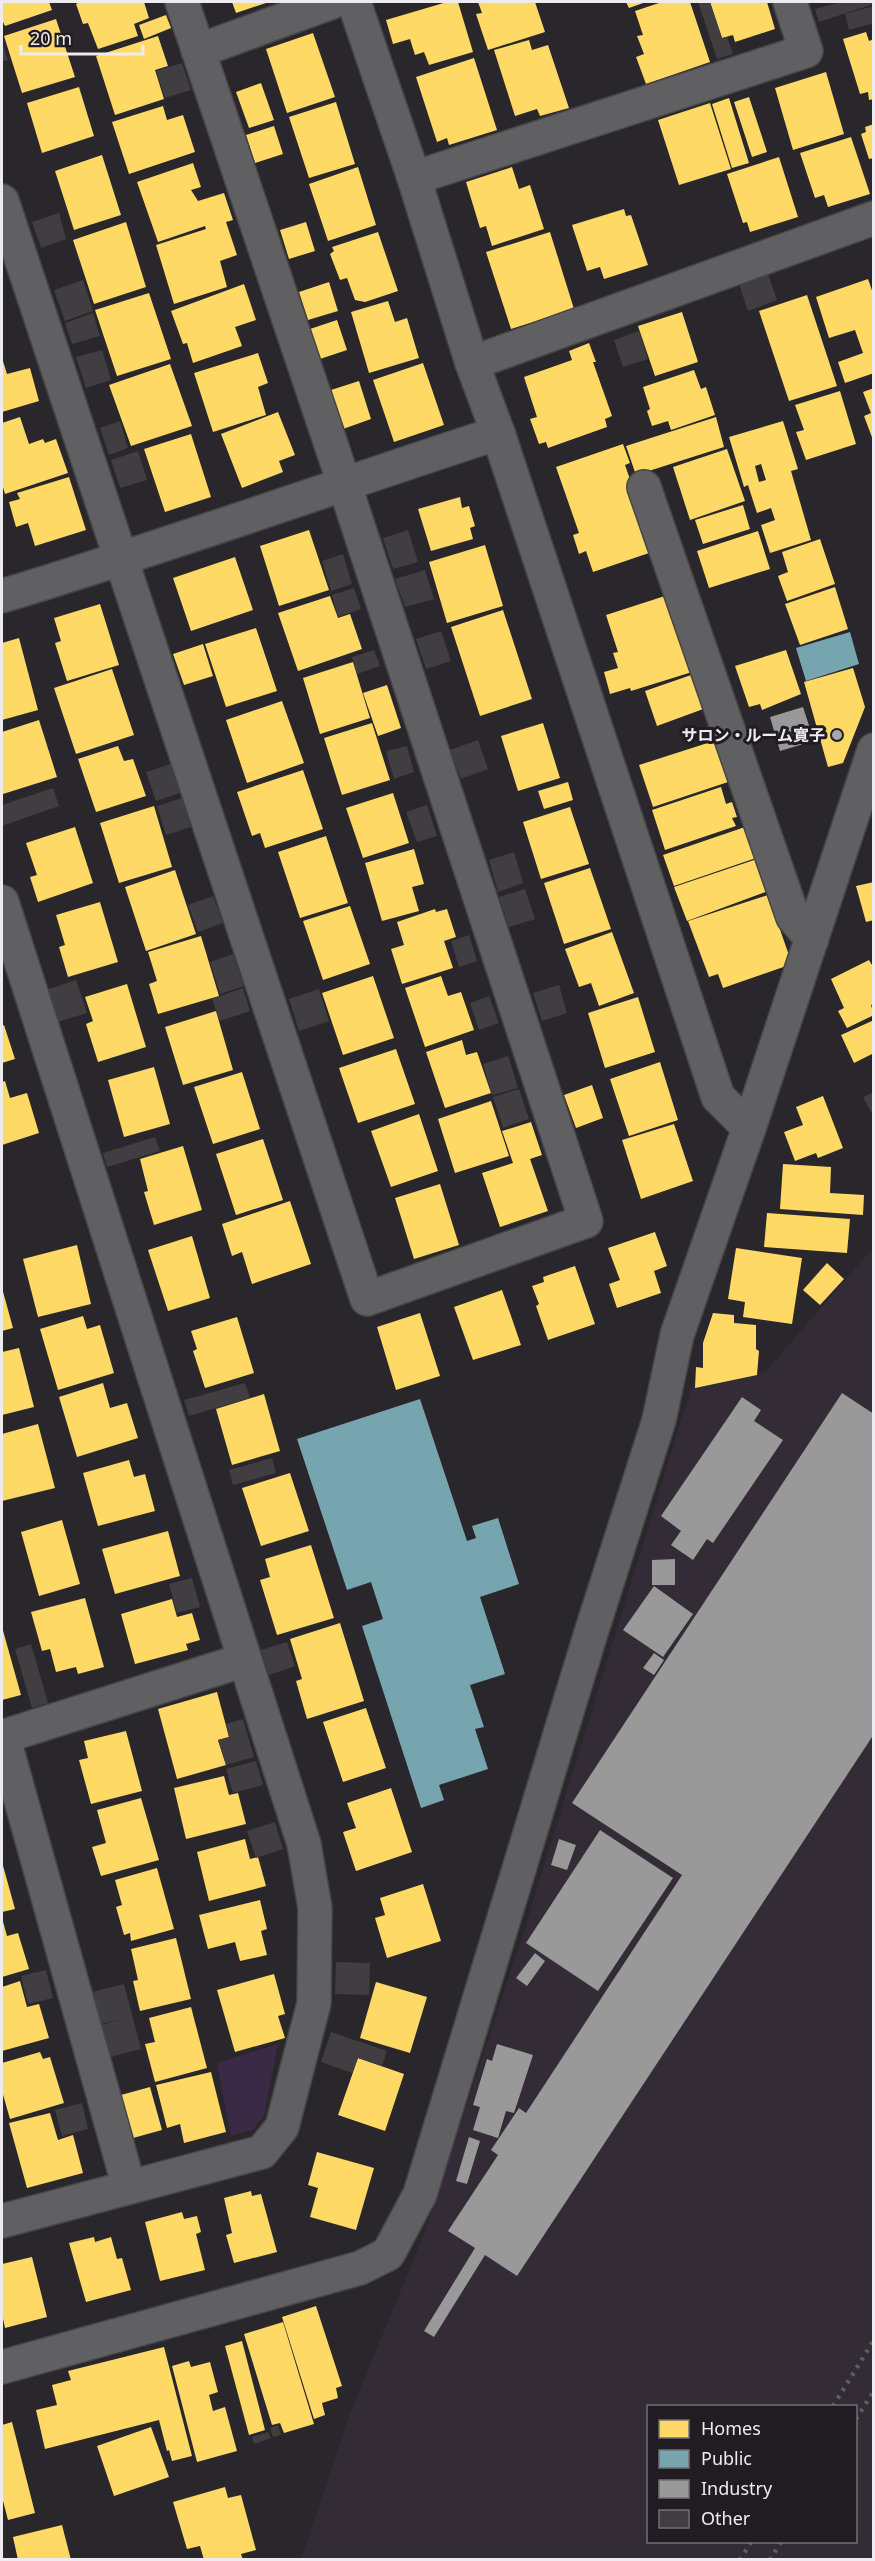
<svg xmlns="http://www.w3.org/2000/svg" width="875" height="2561" viewBox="0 0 875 2561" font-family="'Noto Sans','Noto Sans JP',sans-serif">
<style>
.built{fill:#332c36;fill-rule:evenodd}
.green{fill:#3b2a45}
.homes{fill:#ffd966;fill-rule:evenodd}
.public{fill:#76a5af}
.industry{fill:#999}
.building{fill:#403e41}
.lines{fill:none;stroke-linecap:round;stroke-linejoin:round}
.minor-casing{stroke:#464547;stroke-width:36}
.tertiary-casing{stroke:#464547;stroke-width:36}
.minor{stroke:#605f61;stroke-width:33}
.tertiary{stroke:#605f61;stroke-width:33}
.rail{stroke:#605e61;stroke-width:4.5;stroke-dasharray:3 6;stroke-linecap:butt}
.poi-dot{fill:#a9a6ab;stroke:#201c22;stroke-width:2}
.labels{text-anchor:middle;stroke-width:6;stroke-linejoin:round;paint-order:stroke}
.poi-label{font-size:16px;font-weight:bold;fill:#eeebf0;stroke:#201c22;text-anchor:end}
</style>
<rect width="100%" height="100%" fill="#29272b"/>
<path class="built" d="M873,1248V2559L301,2560L350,2414L426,2229L524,1931L691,1388L766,1371ZM648,2406H856V2542H648Z"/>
<path class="green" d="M278,2044L264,2115L253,2130L231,2136L217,2063Z"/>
<path class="homes" d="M2,2H49L52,10L5,26L2,20Z
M80,2H144L149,18L134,24L138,36L98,49L88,23L83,24L76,4Z
M232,2H269L236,13Z
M447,2H458L473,52L429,65L424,52L415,55L410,39L393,44L386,20Z
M478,2H535L545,32L488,50L476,14L482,13Z
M626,2H646L629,8Z
M662,2H690L710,62L646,84L636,57L644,54L637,36L643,35L635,11Z
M710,2H767L775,29L735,42L733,35L722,38Z
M166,15L171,28L144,39L139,25Z
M56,19L75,77L22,93L4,36Z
M866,32L869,41L874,39V99L869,100L868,92L860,94L843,39Z
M313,33L335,97L287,113L266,49Z
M158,36L168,66L155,70L164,99L115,115L96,56Z
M529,40L532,50L548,45L569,108L540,116L537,109L515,116L494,50Z
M474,58L497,130L449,145L447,138L437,142L416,77Z
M826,72L844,134L793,150L775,88Z
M261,83L274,120L249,128L236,92Z
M79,87L94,136L42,153L27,103Z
M749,97L767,152L752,157L734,102Z
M729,98L749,163L732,168L712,104Z
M336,102L355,164L309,178L289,117Z
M710,103L731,169L679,185L658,120Z
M163,106L167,120L183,115L195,152L129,174L112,122Z
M874,124V158L869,159L861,134L866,132L865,127Z
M274,126L283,154L255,163L246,135Z
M851,137L870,194L828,207L824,195L815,198L800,153Z
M102,155L121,215L74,230L55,171Z
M779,157L798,217L750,232L747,222L743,223L727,174Z
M193,163L201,187L191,190L198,201L224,193L233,220L226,222L237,255L220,261L227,287L174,304L156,245L206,229L205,226L158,242L137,182Z
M358,167L376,225L328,241L309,184Z
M512,167L519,189L530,185L544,229L492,246L486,226L480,228L466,182Z
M624,209L626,216L631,215L648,265L604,279L600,267L587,271L572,225Z
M126,222L146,287L94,304L73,240Z
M306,222L315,251L289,259L280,230Z
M378,232L398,291L365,302L355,300L347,278L340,280L330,254L334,251L332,247Z
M550,232L574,309L511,329L486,252Z
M868,279L874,296V373L845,383L838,362L863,353L855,330L829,338L816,297Z
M329,282L338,311L308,320L299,292Z
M244,284L256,320L235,327L242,346L193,363L187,343L183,344L171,311Z
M149,293L171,359L117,376L95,310Z
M807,295L837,386L789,401L759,311Z
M388,301L395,322L407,318L419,358L369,373L351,312Z
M682,312L698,362L655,376L638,326Z
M337,320L347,350L320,359L310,329Z
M589,343L596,362H593L612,416L605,419L607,427L548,448L546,442L539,444L530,419L537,417L524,377L572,360L569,351Z
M258,353L268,383L258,387L266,415L213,432L194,373Z
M2,358L7,374L30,368L39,401L2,412Z
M423,363L444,425L394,442L373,380Z
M170,364L192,426L131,446L109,385Z
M694,370L701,389L706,387L715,415L671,430L668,421L652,426L647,411L650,409L643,387Z
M359,381L371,419L343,429L331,390Z
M874,388V440H873L864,416L871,413L863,392Z
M840,391L856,444L806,460L796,432L804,430L795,405Z
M278,412L295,455L279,461L283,472L242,488L221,434Z
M20,417L29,444L43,439L45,443L56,439L68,473L5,494L2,484V423Z
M716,417L724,447L636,475L626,446Z
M783,421L798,469L791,471L811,540L770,553L761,525L775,520L771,508L757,513L748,485L744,487L729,437ZM761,464L766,480L759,482L755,466Z
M191,434L211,497L165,512L144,449Z
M623,444L630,463L625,465L655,551L593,572L586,551L579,554L573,535L579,533L556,467Z
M727,449L745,501L690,520L673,467Z
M69,477L86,530L35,546L28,523L16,527L9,502L20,499L17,493Z
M460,497L462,508L469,506L475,526L470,528L473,539L431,551L418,509Z
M743,505L750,529L703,544L695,520Z
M309,530L329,590L279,606L260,546Z
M758,531L770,569L709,588L697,551Z
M820,539L835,584L787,601L778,576L788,572L782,552Z
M485,545L503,606L447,623L429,562Z
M235,557L253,610L191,631L173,578Z
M835,587L848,629L800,645L785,604Z
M668,595L692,672L631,691L630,688L610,694L604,672L618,668L613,653L618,652L606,615Z
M330,596L338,618L350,614L362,649L298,671L278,613Z
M100,604L119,665L67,681L55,643L61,641L54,618Z
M503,610L532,699L480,716L451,627Z
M256,628L277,691L226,707L205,644Z
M19,638L38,710L2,720V643Z
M203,644L213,676L184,685L173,654Z
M786,650L801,694L762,710L760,704L749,707L735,666Z
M353,662L370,718L320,734L303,678Z
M853,668L865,707L843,763L828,767L804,682Z
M112,669L134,735L76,754L54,688Z
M694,674L706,708L657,726L645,691Z
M387,685L401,728L378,736L363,693Z
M282,701L304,763L247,783L226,720Z
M39,720L57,777L3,794L2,732Z
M372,723L390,780L342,795L324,738Z
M543,723L560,778L518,791L501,736Z
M717,740L731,781L653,807L639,765Z
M118,746L124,761L133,759L146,796L96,812L78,759Z
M303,770L323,829L265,848L260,833L252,836L237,792Z
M568,782L573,800L544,809L538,791Z
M721,787L726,804L732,802L737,817L732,818L736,826L665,850L652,810Z
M393,793L409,843L363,858L346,808Z
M154,806L172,867L119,883L100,823Z
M570,807L589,864L541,879L523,822Z
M75,827L93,883L38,902L30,877L37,875L26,843Z
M745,827L756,858L674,886L663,855Z
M326,836L348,903L300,918L278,852Z
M414,849L424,884L412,887L419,911L382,921L365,863Z
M757,859L768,891L687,921L674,887Z
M590,868L611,929L564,944L544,883Z
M175,870L196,934L146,951L125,887Z
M874,882V920L866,922L856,886Z
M768,895L792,964L723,988L718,974L709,977L688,921Z
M100,902L118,962L68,977L59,947L65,945L56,915Z
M350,906L370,964L323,980L303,921Z
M435,909L436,912L447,909L456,937L444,941L453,968L402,984L391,949L404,945L397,922Z
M612,932L634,993L599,1006L591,983L579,987L565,949Z
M201,936L219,996L158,1014L149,984L157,981L148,952Z
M869,960L872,965L874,964V1004L871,1005L874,1015L847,1028L838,1011L844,1008L831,979Z
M373,976L394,1038L343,1055L322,993Z
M441,976L448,996L461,992L474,1030L425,1047L405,988Z
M127,984L146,1047L98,1062L86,1024L93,1021L85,997Z
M638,997L655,1052L605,1068L588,1013Z
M216,1011L233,1070L183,1085L165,1027Z
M874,1020V1053L854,1063L841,1035Z
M4,1025L15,1059L2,1063V1026Z
M462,1040L466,1055L477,1052L491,1093L445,1108L426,1052Z
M396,1049L415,1104L358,1123L339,1068Z
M660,1062L678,1120L629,1136L610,1079Z
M154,1067L170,1124L124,1137L108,1080Z
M242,1072L260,1129L213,1144L194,1087Z
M5,1081L10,1098L27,1093L39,1133L2,1145V1082Z
M592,1085L603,1118L576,1128L564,1095Z
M823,1096L843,1148L818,1158L816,1153L795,1161L784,1132L803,1125L796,1107Z
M491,1101L509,1156L455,1173L438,1119Z
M419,1114L438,1171L391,1187L371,1131Z
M531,1122L542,1155L530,1159L548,1211L500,1227L482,1173L513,1163L502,1131Z
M674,1124L693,1181L641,1199L622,1140Z
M263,1139L283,1200L236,1215L216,1154Z
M183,1146L202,1210L154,1225L144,1192L148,1191L140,1159Z
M783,1164L831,1167L830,1193L864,1195L863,1215L780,1209Z
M440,1184L459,1245L414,1259L395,1198Z
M290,1201L311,1264L252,1284L242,1252L232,1256L222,1224Z
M767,1213L850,1219L847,1253L764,1247Z
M655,1232L667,1266L654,1271L661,1293L617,1308L609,1284L620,1280L608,1248Z
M192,1236L210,1298L168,1311L148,1250Z
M77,1245L91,1304L38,1317L23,1259Z
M736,1248L802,1258L792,1324L743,1317L745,1302L728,1299Z
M827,1263L844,1279L820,1305L803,1290Z
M575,1266L595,1324L548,1340L536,1306L539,1304L532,1286L544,1282L543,1277Z
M2,1288L13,1328L2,1331Z
M502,1290L521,1345L473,1360L454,1307Z
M420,1313L440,1376L396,1390L377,1327Z
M713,1313L734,1315V1323L756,1325V1349L759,1351L757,1375L695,1388L696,1367L703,1368V1343Z
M83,1316L87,1329L100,1325L114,1373L58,1390L40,1329Z
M237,1317L254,1373L205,1388L193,1351L197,1349L191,1331Z
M19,1348L34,1407L2,1415V1352Z
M103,1383L110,1408L127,1403L138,1438L77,1457L59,1397Z
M264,1394L280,1451L232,1465L216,1409Z
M38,1424L55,1488L2,1501V1434Z
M129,1460L134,1477L145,1474L155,1511L98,1526L83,1473Z
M290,1473L309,1531L261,1546L242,1488Z
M62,1520L80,1584L39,1596L21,1532Z
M168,1531L180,1576L115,1594L102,1549Z
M311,1545L334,1618L277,1635L260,1580L270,1577L265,1559Z
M85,1598L104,1667L78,1674L76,1667L56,1672L50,1649L42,1651L31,1612Z
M172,1599L177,1617L192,1613L200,1640L186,1644L188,1650L135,1664L121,1614Z
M340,1623L364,1701L307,1719L296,1681L302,1679L290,1639Z
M2,1627L21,1695L2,1700Z
M217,1692L229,1737L218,1740L226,1765L177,1779L158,1709Z
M366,1708L386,1768L343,1782L323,1722Z
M126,1731L142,1791L91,1804L79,1760L88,1758L84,1741Z
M224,1776L229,1795L238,1793L246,1824L186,1839L174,1788Z
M391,1788L412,1852L356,1871L343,1832L356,1828L347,1803Z
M141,1798L159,1860L101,1876L92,1847L106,1843L97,1810Z
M245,1839L250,1859L258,1857L266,1886L209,1901L197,1852Z
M2,1862L15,1909L2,1912Z
M157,1868L174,1929L131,1941L130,1933L124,1935L116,1907L122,1905L115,1880Z
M423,1884L441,1941L387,1958L375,1918L385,1915L380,1898Z
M260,1900L267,1929L261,1931L267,1955L240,1961L235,1942L208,1949L199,1915Z
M2,1918L7,1936L18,1933L29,1969L2,1977Z
M176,1938L191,1999L140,2011L133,1981L138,1980L131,1949Z
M274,1974L285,2014L278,2016L285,2038L235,2052L217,1990Z
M20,1981L27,2007L39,2004L49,2038L2,2051V1987Z
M376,1982L427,1997L410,2053L360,2038Z
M191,2007L207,2068L155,2082L145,2044L155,2042L149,2018Z
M40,2052L43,2059L50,2057L64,2103L10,2119L2,2091V2063Z
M358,2058L404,2074L385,2131L338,2115Z
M211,2072L226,2132L184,2143L180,2124L167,2128L156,2085Z
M150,2087L162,2130L133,2138L121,2095Z
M50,2113L58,2140L73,2135L83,2173L27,2188L9,2123Z
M317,2152L374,2168L356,2230L310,2217L318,2188L308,2185Z
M251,2191L252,2196L261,2194L277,2252L234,2263L226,2235L232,2233L224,2198Z
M182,2212L184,2219L197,2216L201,2232L196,2234L205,2270L160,2281L145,2222Z
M94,2237L95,2242L111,2237L117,2259L122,2258L131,2290L86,2302L69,2243Z
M32,2257L47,2317L5,2328L2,2314V2264Z
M316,2306L342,2386L336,2388L338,2398L322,2403L325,2415L314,2419L282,2317Z
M283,2322L314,2424L284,2433L280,2423L272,2425L244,2334Z
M242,2341L265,2430L249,2435L225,2346Z
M164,2347L192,2456L172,2461L169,2450L167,2451L159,2420L45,2449L36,2410L57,2405L52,2385L71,2380L68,2371Z
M189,2361L191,2367L210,2362L218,2392L209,2395L213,2411L225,2407L237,2451L197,2462L172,2366Z
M12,2422L35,2513L8,2520L2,2497V2425Z
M151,2427L169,2477L114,2496L97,2446Z
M225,2487L228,2498L241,2495L256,2550L241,2554L243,2560H204L200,2546L187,2549L173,2502Z
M62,2525L71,2560H18L13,2537Z"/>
<path class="public" d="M850,632L859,664L806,681L796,648Z
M420,1399L467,1541L476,1538L472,1526L498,1518L519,1584L480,1597L505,1674L470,1685L484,1727L475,1729L488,1769L439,1785L444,1800L421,1808L362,1626L383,1619L371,1582L347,1590L297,1439Z"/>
<path class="industry" d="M803,707L814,741L780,751L770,717Z
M842,1393L874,1414V1734L517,2276L485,2255L434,2337L424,2331L475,2248L448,2231L498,2155L491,2150L519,2108L526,2113L682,1875L572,1803Z
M742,1397L761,1410L754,1421L783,1440L713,1543L707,1539L693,1560L671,1545L681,1531L661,1516Z
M675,1559V1585H652V1560Z
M654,1586L693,1614L663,1657L623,1630Z
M654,1653L664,1660L654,1675L643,1668Z
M600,1830L673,1878L598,1991L526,1943Z
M559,1839L576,1845L567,1870L551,1865Z
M535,1953L545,1961L527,1986L516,1978Z
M497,2044L533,2055L514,2113L506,2111L498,2138L473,2130L480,2107L473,2105L487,2059L492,2061Z
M469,2137L480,2141L467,2184L456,2181Z"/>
<path class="building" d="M698,2H710L722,38L727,37L733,54L717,59Z
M841,2H874V4L819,22L815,9Z
M874,6V23L849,30L845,14Z
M2,41L8,60L2,62Z
M182,63L191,90L165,98L156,71Z
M59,213L66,239L41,248L32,222Z
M768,274L777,300L748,311L739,284Z
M83,280L93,311L65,321L54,290Z
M93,313L100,336L72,344L65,323Z
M639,331L648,359L623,367L614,340Z
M102,350L111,380L86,388L76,357Z
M120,421L128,448L109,455L100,428Z
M138,451L147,480L120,488L111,460Z
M408,530L418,562L393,569L383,538Z
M343,554L352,584L331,591L322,561Z
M425,570L434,599L405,607L395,579Z
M354,588L361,609L338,617L332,595Z
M441,631L451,661L426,669L416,639Z
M374,650L380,666L357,674L352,657Z
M478,740L488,769L461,779L450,750Z
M407,746L414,772L394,779L386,751Z
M171,764L180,793L156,801L146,772Z
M53,788L59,806L2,826V805Z
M182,798L191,827L166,835L157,806Z
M427,805L437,836L417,842L406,812Z
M514,852L523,883L498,892L489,860Z
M525,889L535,919L509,927L499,897Z
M213,896L223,923L198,932L188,905Z
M469,935L477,961L459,967L451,941Z
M233,954L244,986L220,994L210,962Z
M76,980L87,1013L57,1022L46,990Z
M559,985L567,1013L542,1021L533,993Z
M243,988L250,1011L220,1021L212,999Z
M319,989L329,1021L299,1031L289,999Z
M489,996L499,1023L479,1030L470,1003Z
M508,1056L518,1088L492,1095L483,1064Z
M519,1089L529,1119L503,1128L493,1097Z
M874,1092V1117L863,1097Z
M155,1137L160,1151L107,1167L103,1153Z
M245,1383L250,1398L189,1416L184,1400Z
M272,1458L276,1473L233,1485L229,1470Z
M192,1578L200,1607L177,1613L169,1584Z
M287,1642L295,1666L269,1675L261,1650Z
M31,1644L48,1703L32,1708L15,1649Z
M243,1719L254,1757L226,1765L218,1740L229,1737L226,1724Z
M256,1761L263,1785L233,1793L226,1769Z
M275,1822L283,1849L256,1858L247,1831Z
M336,1962L370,1963L369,1995L335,1994Z
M46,1970L53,1998L28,2004L21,1976Z
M124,1984L141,2049L110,2057L102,2025L118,2020L101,2024L93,1992Z
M331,2032L387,2051L382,2066L358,2058L352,2073L321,2062Z
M82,2103L88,2129L62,2136L55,2110Z
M278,2425L281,2435L273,2437L270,2428Z
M268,2432L271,2438L254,2444L252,2437Z"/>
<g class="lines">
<g class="minor-casing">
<path id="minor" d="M198,51L332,2
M414,178L806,51L790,2
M2,201L367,1299L586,1221L344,483L182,2
M472,363L874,218
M644,487L793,917L812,939
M2,596C168,546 332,487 498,433
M2,902L304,1844L315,1908L314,2003L282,2127L262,2152L2,2221
M3,1736L129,2187
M2,1737L244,1660
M2,2367L360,2268L388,2254L420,2194L590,1636L659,1420L677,1335L749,1128L874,750"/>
</g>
<g class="tertiary-casing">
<path id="tertiary" d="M354,2L414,178L472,363L498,433L718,1097L749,1128"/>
</g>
<use href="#minor" class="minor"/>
<use href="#tertiary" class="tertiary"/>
<path class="rail" d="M833,2406L874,2340
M856,2419L874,2391
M740,2560L751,2542
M770,2560L781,2542"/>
</g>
<circle class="poi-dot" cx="837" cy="735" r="6"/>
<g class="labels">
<g class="poi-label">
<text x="825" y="741">サロン・ルーム寛子</text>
</g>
</g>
<rect width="875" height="2561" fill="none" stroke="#eeebf0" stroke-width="6"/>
<rect x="647" y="2405" width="210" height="138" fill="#201c22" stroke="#726f74" stroke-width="1.5"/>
<rect x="659" y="2420" width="30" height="18" fill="#ffd966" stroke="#726f74" stroke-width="1.5"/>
<text x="701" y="2435" font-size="18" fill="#eeebf0">Homes</text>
<rect x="659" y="2450" width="30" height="18" fill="#76a5af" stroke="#726f74" stroke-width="1.5"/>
<text x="701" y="2465" font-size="18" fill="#eeebf0">Public</text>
<rect x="659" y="2480" width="30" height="18" fill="#999999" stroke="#726f74" stroke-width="1.5"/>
<text x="701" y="2495" font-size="18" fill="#eeebf0">Industry</text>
<rect x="659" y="2510" width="30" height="18" fill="#403e41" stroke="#726f74" stroke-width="1.5"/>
<text x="701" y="2525" font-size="18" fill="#eeebf0">Other</text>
<path d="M21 45v9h122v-9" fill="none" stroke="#eeebf0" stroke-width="3"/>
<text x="30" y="45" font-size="18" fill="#eeebf0" stroke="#201c22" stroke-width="4.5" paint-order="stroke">20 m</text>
</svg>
